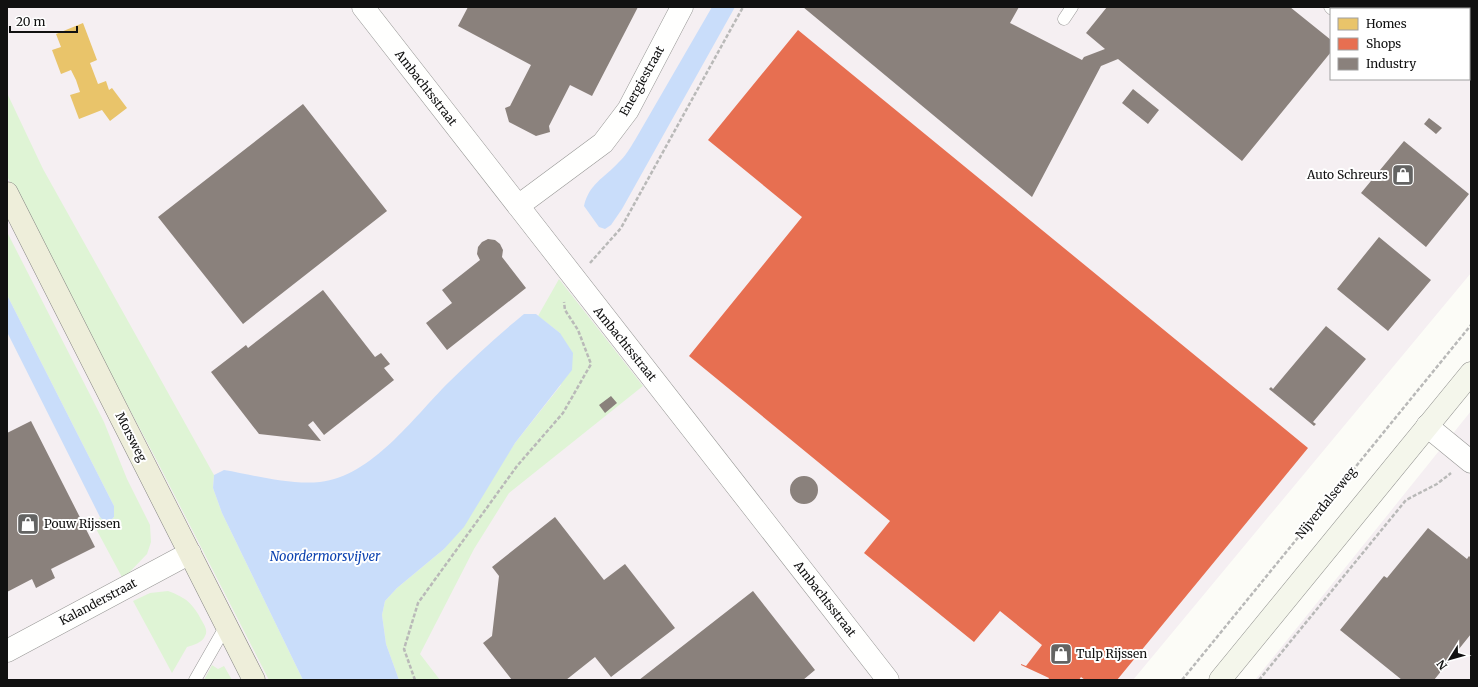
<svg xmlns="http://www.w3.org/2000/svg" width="1478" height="687" viewBox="0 0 1478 687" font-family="Merriweather,serif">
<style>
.industrial{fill:#f5eff2;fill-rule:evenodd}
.green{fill:#dff4d5}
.water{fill:#c9ddfa}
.homes{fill:#e9c46a}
.shops{fill:#e76f51}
.industry{fill:#8a817c}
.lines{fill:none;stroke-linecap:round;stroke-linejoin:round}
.lane-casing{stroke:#979795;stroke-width:13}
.street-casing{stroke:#979795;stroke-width:23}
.secondary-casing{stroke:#8d8d8b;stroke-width:23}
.primary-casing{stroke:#848482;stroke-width:23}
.path{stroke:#b9b9b8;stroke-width:2.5;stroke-dasharray:4 2;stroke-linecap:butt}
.lane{stroke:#fffffe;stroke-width:12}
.street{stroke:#fffffe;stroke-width:22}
.secondary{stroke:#f4f6eb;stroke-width:22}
.primary{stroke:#eeeeda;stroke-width:22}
.labels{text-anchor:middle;stroke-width:4;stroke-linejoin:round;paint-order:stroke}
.street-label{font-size:12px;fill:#111;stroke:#fff}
.poi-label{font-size:12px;fill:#111;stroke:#fff;text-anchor:start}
.water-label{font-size:13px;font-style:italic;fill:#0c42b0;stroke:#fff}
</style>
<rect width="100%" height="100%" fill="#fcfcf7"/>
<path class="industrial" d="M7,7H1471V273L1133,680H7ZM1331,9H1469V79H1331Z
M1471,411V680H1255Z"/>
<path class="green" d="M7,93L43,169L214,475L213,488L222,513L303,680H269L156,459L16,195L7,176Z
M7,232L104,422L127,479L150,525L151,542L147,554L123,579L94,525L100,517L103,520H111L114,517V506L7,295Z
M559,279L643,386L509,493L474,549L420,654L440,680H399L386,644L382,615L385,601L397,588L444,549L515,443L561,385L560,333L538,316Z
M168,591C187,598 193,604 202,621C205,626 208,631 205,636C202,643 193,645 187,647L172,673L133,601L150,593Z
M212,665L218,669L224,666L232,680H204Z"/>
<path class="water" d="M712,7H735L622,209L611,225L605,229L599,227L584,206C589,184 604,178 618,163C625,157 630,148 635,140Z
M7,295L114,506V517L111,520H103L100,517L7,332Z
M524,314H536L560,333L573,353L572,370L515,443L464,527L444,549L397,588L385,601L382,615L386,644L399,680H303L222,513L213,488L214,475L224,470C254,475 289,485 320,482C372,476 413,418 448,383C472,359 497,336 524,314Z"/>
<path class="homes" d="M83,23L97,60L90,63L98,84L106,81L109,90L112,88L127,108L110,121L102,110L79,119L70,95L80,92L76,80L71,70L61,74L52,50L61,47L56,34Z"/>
<path class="shops" d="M798,30L1308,448L1117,680H1085L1081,677L1079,680H1048L1049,678L1021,665V664L1026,666L1042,645L1000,611L974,642L864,553L890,521L689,356L802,217L708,140Z"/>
<path class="industry" d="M468,7H638L592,96L570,85L549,126L550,132L536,136L509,122L505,108L510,106L531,65L458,26Z
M803,7H1019L1010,23L1082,60L1084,57L1105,49L1086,33L1107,7H1290L1331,40V52L1242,161L1118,59L1101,66L1032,197Z
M1464,7H1471V69L1469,68V9H1463Z
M1133,89L1159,110L1148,124L1122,103Z
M303,104L387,211L243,324L158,217Z
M1429,118L1442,128L1436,134L1424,124Z
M1404,141L1469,194L1426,247L1361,193Z
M1379,237L1431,280L1388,331L1337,289Z
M488,239L495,240L500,244L503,250L502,257L526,288L447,350L426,323L452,303L442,290L480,260L477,254L478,247L482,242Z
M323,290L375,357L381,353L390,364L384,368L394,380L324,435L313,421L308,425L321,441L259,434L211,372L246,345L248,348Z
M1326,326L1366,359L1313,422L1316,424L1314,426L1269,389L1271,387L1273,389Z
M611,396L617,403L605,413L599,405Z
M31,421L95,547L51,569L55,578L36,588L32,579L7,592V433Z
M790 490a14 14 0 1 1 28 0a14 14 0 1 1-28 0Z
M555,517L604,580L625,564L675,628L611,677L595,657L566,680H512L483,643L492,636L499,576L492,567Z
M1428,528L1467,559L1469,556L1471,558V634L1434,680H1402L1340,630L1384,576L1387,578Z
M753,591L815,670L803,680H639Z"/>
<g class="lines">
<g class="lane-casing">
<path id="lane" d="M1330,7L1332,9
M1064,19L1072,7
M195,680L227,624"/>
</g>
<g class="street-casing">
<path id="street" d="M363,7L888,680
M518,206L603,143L628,110L682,7
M1427,426L1471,462
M7,651L190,553"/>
</g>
<g class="secondary-casing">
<path id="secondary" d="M1220,680L1471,373"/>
</g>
<g class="primary-casing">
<path id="primary" d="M7,193L254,680"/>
</g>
<path class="path" d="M590,263L621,228L743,7
M415,680L404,649L418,603L517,466L563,413L591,364L578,330L565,310L564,302
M1182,680L1471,325
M1259,680L1406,500L1437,484L1451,473"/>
<use href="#lane" class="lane"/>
<use href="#street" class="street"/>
<use href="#secondary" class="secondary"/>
<use href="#primary" class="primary"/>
</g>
<defs>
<g id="shop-square" transform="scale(1.15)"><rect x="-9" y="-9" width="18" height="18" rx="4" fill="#636362" stroke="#fff"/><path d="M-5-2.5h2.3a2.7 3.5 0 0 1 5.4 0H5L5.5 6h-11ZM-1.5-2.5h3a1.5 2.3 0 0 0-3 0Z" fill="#fff"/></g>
</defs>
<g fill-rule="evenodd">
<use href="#shop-square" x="1403" y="175"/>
<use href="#shop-square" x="28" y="524"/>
<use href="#shop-square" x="1061" y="654"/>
</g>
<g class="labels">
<g class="street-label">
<text transform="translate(642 81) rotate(-61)" y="4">Energiestraat</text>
<text transform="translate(426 88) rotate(52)" y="4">Ambachtsstraat</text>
<text transform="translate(625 344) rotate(51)" y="4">Ambachtsstraat</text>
<text transform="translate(131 437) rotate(63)" y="4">Morsweg</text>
<text transform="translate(1326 503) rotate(-51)" y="4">Nijverdalseweg</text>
<text transform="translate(825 599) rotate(52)" y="4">Ambachtsstraat</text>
<text transform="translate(98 602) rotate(-28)" y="4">Kalanderstraat</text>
</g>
<g class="poi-label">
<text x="1388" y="179" text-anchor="end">Auto Schreurs</text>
<text x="44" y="528">Pouw Rijssen</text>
<text x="1076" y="658">Tulp Rijssen</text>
</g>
<g class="water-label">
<text x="325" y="561">Noordermorsvijver</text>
</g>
</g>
<rect width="1478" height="687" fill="none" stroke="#111111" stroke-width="16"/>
<rect x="1330" y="8" width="140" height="72" fill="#ffffff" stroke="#a0a0a0"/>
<rect x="1338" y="18" width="20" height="12" fill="#e9c46a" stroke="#a0a0a0"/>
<text x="1366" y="28" font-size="12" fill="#111111">Homes</text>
<rect x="1338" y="38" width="20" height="12" fill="#e76f51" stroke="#a0a0a0"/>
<text x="1366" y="48" font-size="12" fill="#111111">Shops</text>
<rect x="1338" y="58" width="20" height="12" fill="#8a817c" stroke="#a0a0a0"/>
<text x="1366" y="68" font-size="12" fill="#111111">Industry</text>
<g transform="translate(1450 659) rotate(233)" stroke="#ffffff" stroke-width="3" paint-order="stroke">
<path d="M0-3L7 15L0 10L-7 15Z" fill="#111111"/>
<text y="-6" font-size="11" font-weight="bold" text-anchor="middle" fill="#111111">N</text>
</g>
<path d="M10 26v6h67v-6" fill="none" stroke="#111111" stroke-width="2"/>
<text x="16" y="26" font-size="12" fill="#111111" stroke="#ffffff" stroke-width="3" paint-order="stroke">20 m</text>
</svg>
